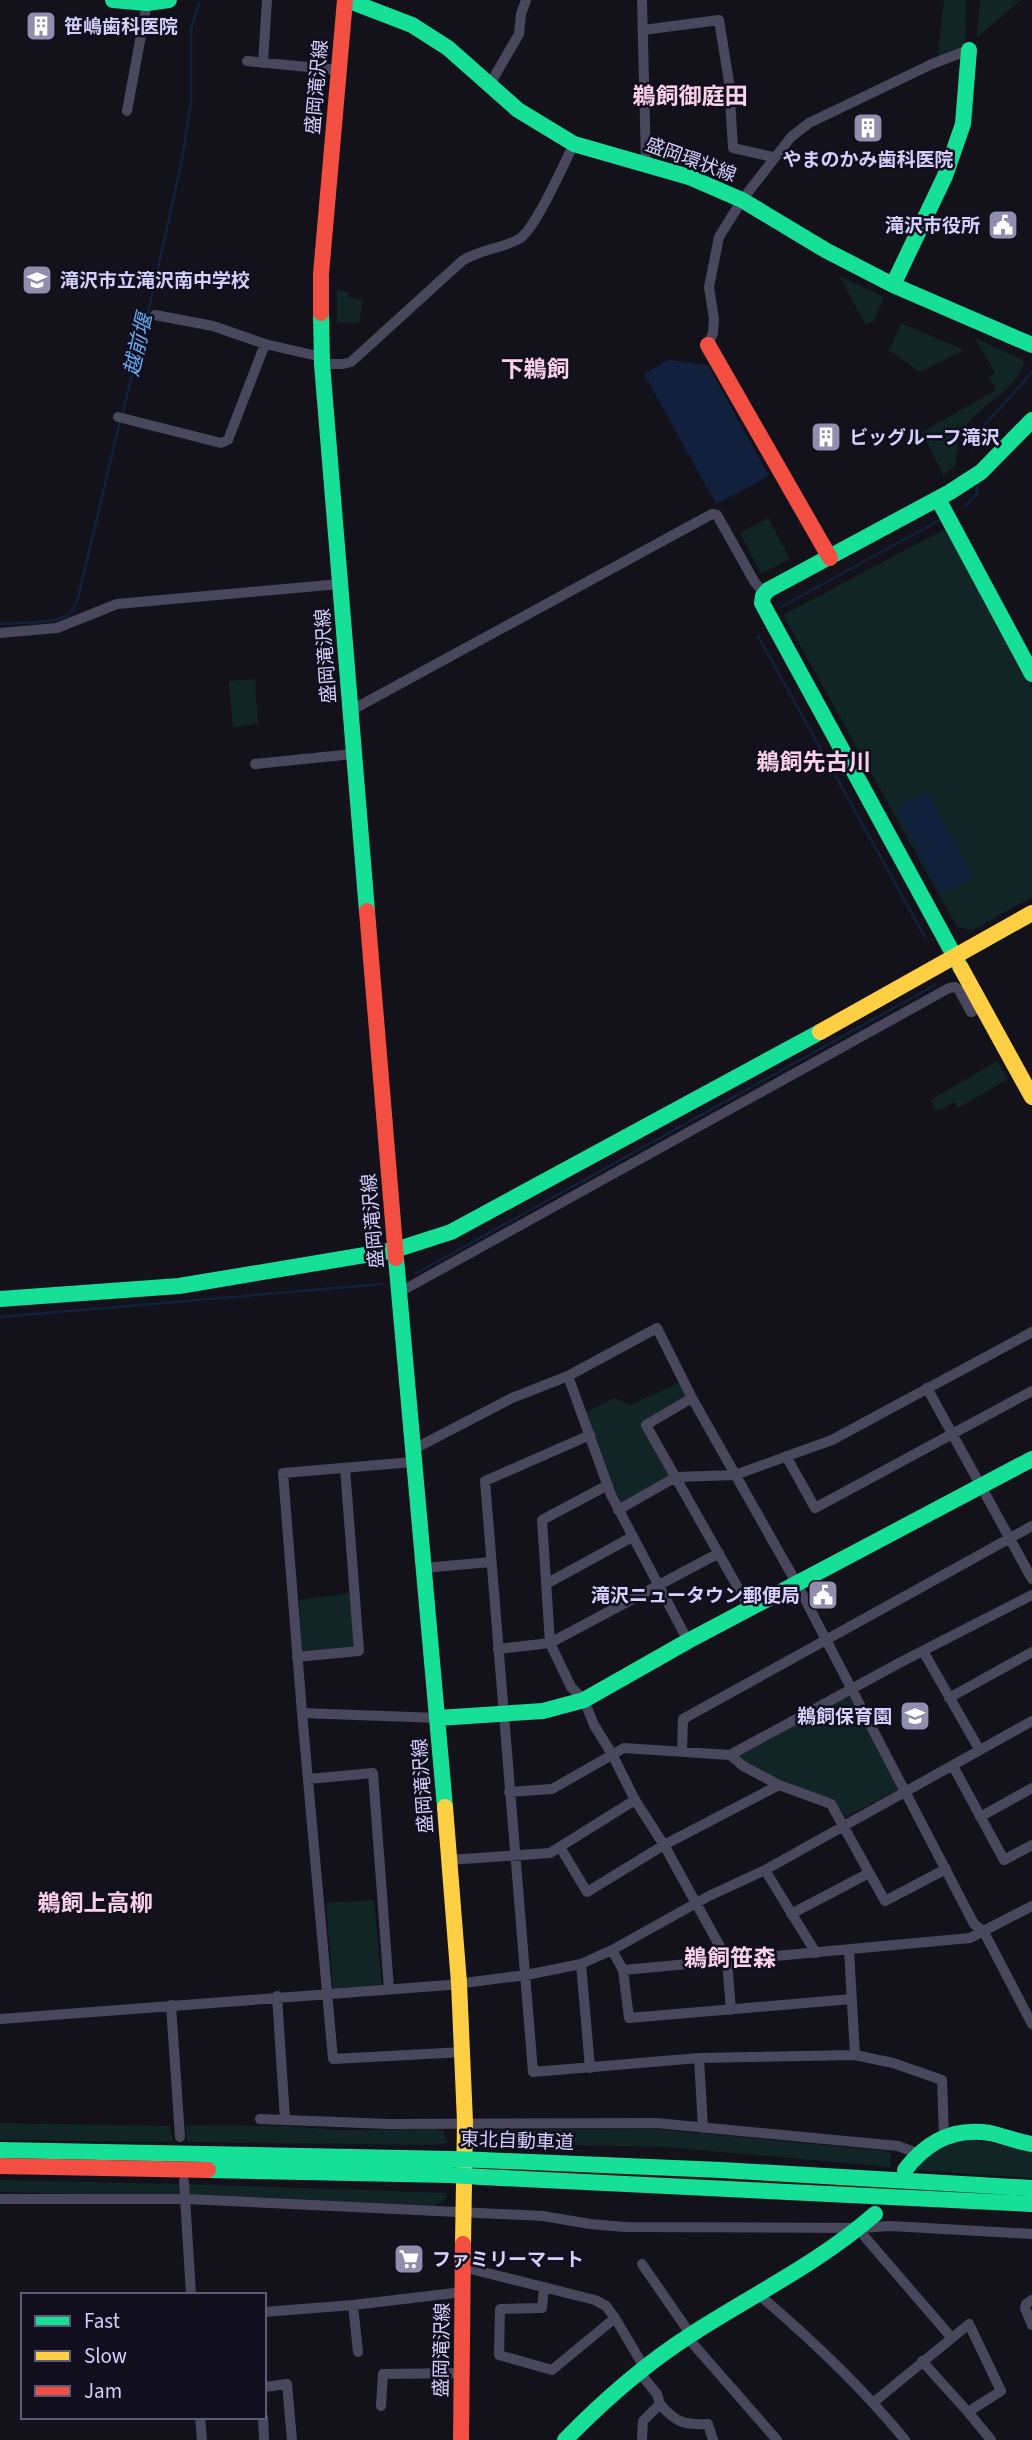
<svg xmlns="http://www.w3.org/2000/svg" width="1032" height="2440" viewBox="0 0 1032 2440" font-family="'Source Sans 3','Noto Sans JP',sans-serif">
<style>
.green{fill:#112526}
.water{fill:#11203d}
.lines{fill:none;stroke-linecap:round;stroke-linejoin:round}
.stream{stroke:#11203d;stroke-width:2.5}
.street{stroke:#49475b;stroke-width:10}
.fast{stroke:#16e098;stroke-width:16}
.slow{stroke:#ffcf43;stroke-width:16}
.jam{stroke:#f24e42;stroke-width:16}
.fast-bridge{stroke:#16e098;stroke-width:16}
.labels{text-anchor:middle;stroke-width:5;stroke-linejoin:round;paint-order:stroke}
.poi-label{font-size:19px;font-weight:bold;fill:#d5cffb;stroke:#110e1e;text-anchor:start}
.street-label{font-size:19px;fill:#d5cffb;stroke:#110e1e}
.water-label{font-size:21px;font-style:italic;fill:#65acf3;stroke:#110e1e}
.quarter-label{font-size:23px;font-weight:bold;fill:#fbd1ea;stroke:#110e1e}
</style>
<rect width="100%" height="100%" fill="#13121a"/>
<path class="green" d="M944,0H966L965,47L937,61Z
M980,0H1021L977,37Z
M839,276L884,297L874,321L866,325Z
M337,289L348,293V297L363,300L359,323L337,322Z
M901,323L964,350L920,372L887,349L890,348Z
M974,337L1025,361C1016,392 980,404 963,429C957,438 957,455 955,466L943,475L922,432L996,390L989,377L995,372Z
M768,518L790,559L761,574L740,533Z
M947,528L1032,688V897L973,930L957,927L783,615Z
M255,679L258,724L233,727L229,681Z
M997,1061L1008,1079L958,1108L954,1102L937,1111L931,1100Z
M681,1382L689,1397L644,1425L672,1476L619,1507L586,1412L614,1398L630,1405Z
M350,1593L355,1644L351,1649L302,1653L299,1600Z
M852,1697L901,1788L846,1817C842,1812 837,1805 831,1801C802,1784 763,1781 738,1755L842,1699Z
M374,1900L382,1985L333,1990L326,1903Z
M0,2123L170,2126L173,2142L0,2140Z
M190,2125L287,2126L338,2130L436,2129L443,2131L448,2143L434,2145L187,2142L186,2128Z
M655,2129L887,2151L891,2154L890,2167L665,2147L481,2143C482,2134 485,2132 493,2130Z
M972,2139L1032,2151V2178L915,2170C931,2146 945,2143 972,2139Z
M0,2180L180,2184L178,2193L173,2196L0,2192Z
M188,2184L447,2193L446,2198L434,2207L191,2196Z"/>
<path class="water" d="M668,360L708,365L769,476L716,504L644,374Z
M927,792L973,877L941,894L896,809Z"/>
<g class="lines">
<path class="stream" d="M122,415L148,313L181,165L191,102V29L199,3
M973,449L976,435L1032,372
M965,506L977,494V487
M781,607L938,521
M0,624C16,623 58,624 69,614C73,610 76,603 78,598L120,421
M758,636L925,937
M415,1274L935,985
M0,1317L383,1284"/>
<path class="street" d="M642,0L646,164
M643,30L719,20L729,82L733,148L773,157
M247,61L338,70
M263,63L267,0
M490,84L519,34L521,14L526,0
M127,111L147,3
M155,315L213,326L265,344L322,357
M708,345L713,333L714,319L709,287L719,237L742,200L791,137L809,123L932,64L969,50
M322,364H343L351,362L462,261C480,249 501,249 519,239C535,230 564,163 574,144
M118,417L221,443L228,440L265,344
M0,633L57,628L117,604L340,584
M350,711L712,514L717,515L754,581L761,590H768
M255,764L353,754
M398,1293L949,988L955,987L959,990L971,1012L982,1006
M568,1376L611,1495L688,1641
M927,1388L1032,1579
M692,1398L646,1425L750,1609
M590,1435L485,1481L533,2072L699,2058L855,2055L893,2063L942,2080L944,2136
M412,1450L512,1398L568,1376L657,1328L692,1398L797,1584L974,1924L984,1932L1032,2024
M786,1456L815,1508L1032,1391
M413,1462L283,1473L302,1713L333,2059L464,2052
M608,1485L542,1520L550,1643L571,1687L584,1700L594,1725L612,1754L635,1800L664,1845L723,1952L727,1961L731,2010
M618,1510L676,1477L735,1475L832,1440L1032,1332
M423,1568L491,1562
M546,1584L632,1537
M498,1649L550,1643L719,1553
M923,1651L979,1749
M297,1657L359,1651L345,1468
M949,1698L1032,1652
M302,1713L438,1718
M682,1751L683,1719L1032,1526
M730,1755L743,1766L779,1785L831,1804L885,1901L946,1869
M953,1766L1004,1860L1032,1845
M308,1779L373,1773L389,1989
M509,1792L552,1789L624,1748L730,1755L901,1662L1032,1595
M980,1817L1032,1788
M560,1847L587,1892L664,1845L779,1785
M448,1860L550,1853L635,1800
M765,1870L816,1953
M791,1914L869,1873
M612,1950L623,1970L970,1938L1032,1906
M849,1950L855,2055
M581,1964L590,2068
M623,1970L629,2018L852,1999
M277,1996L285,2119
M171,2005L180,2137
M0,2019L449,1985L526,1975L581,1964L612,1950L709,1896L765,1870L1032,1721
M699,2058L703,2128
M260,2119L389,2124L656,2123L898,2146L917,2153
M184,2181L191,2295
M0,2199H186L543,2216L590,2224L625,2227L860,2228L891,2226L1032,2234
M860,2228L864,2236L951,2337
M642,2264L691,2335
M463,2267L595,2300L606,2306L615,2318L644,2367
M544,2287L542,2308L500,2309L499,2355L552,2370L615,2318
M758,2294C811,2339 861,2386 905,2440
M1032,2300L1026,2304L1025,2308L1032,2325
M353,2305L358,2352
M264,2312L353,2305L463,2292
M687,2337L777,2440
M922,2361L968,2412
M639,2372L657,2394L660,2404L643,2421L642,2440
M264,2387L287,2384L292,2440
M874,2402L969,2324L1001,2391L968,2412L991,2440
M660,2404C676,2423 684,2425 708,2424L713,2440
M381,2406L383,2374L461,2373
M200,2417L202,2440
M263,2417L264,2440"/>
<path class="fast" d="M113,0L147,3L169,0
M347,0L412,25L448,48L518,110L574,144L689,177L742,200L827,251L893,285L1032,345
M893,285L945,176L963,124L969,50
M321,313L322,364L367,911
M938,499L1032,674
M961,968L762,603L763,596L768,590L950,492L981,472L1032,420
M396,1258L445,1807
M0,1299L179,1286L395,1250L451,1232L820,1032
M438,1718L543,1711L584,1700L688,1641L1032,1459
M0,2150L452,2159
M482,2160L721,2170L1032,2188
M208,2170L450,2175
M905,2170C926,2142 954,2127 990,2133C1004,2136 1018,2142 1032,2144
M482,2177L1032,2204
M565,2440C604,2400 645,2364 692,2334C754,2294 819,2263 875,2214"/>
<path class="slow" d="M961,968L1032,1097
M820,1032L1032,913
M445,1807L459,1983L465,2122L463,2244"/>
<path class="jam" d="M321,313V274L345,0
M708,345L830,558
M367,911L396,1258
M0,2166L208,2170
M461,2440L463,2244"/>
<path class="fast-bridge" d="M452,2159L482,2160
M450,2175L482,2177"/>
</g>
<defs>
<g id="building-square" transform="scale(1.575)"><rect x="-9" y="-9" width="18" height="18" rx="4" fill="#918dac" stroke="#110e1e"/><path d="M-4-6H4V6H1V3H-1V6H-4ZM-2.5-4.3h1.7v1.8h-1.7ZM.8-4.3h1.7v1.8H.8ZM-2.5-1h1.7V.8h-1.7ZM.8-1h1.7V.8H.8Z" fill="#fff"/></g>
<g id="civic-square" transform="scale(1.575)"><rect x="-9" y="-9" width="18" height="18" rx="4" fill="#918dac" stroke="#110e1e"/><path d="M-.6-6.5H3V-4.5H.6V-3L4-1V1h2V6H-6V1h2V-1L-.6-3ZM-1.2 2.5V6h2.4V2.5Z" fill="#fff"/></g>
<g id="school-square" transform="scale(1.575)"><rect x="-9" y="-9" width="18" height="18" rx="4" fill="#918dac" stroke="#110e1e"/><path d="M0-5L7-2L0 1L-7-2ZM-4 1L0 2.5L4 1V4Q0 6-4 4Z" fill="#fff"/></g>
<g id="supermarket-square" transform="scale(1.575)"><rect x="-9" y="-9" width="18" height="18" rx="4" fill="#918dac" stroke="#110e1e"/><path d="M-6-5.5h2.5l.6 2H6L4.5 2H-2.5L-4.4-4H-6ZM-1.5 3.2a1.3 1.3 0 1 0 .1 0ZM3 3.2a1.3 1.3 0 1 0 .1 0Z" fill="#fff"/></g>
</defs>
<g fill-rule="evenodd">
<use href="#building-square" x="41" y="26"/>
<use href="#building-square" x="868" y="128"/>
<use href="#civic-square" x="1003" y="225"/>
<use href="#school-square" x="37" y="280"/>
<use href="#building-square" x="826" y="437"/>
<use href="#civic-square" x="823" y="1595"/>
<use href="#school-square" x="915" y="1716"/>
<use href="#supermarket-square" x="409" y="2259"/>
</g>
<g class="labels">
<g class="poi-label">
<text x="64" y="33">笹嶋歯科医院</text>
<text x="868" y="166" text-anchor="middle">やまのかみ歯科医院</text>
<text x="980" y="232" text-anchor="end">滝沢市役所</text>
<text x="60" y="287">滝沢市立滝沢南中学校</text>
<text x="849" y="444">ビッグルーフ滝沢</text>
<text x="800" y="1602" text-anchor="end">滝沢ニュータウン郵便局</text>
<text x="892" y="1723" text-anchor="end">鵜飼保育園</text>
<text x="432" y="2266">ファミリーマート</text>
</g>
<g class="street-label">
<text transform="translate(316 87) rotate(-85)" y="7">盛岡滝沢線</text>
<text transform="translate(691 159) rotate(20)" y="7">盛岡環状線</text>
<text transform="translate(325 656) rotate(-94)" y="7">盛岡滝沢線</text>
<text transform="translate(372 1221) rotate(-95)" y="7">盛岡滝沢線</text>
<text transform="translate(422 1786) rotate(-94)" y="7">盛岡滝沢線</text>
<text transform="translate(517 2140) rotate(2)" y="7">東北自動車道</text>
<text transform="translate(441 2350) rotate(-89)" y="7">盛岡滝沢線</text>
</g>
<g class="water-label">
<text transform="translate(138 345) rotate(-77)" y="7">越前堰</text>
</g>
<g class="quarter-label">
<text x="690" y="104">鵜飼御庭田</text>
<text x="535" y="377">下鵜飼</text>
<text x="814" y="770">鵜飼先古川</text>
<text x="95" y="1911">鵜飼上高柳</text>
<text x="730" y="1966">鵜飼笹森</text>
</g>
</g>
<rect x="21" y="2293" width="245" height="126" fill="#110e1e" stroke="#5f5b76" stroke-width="2"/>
<rect x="35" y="2316" width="35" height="10" fill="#16e098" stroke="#5f5b76" stroke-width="2"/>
<text x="84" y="2328" font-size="21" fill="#d5cffb">Fast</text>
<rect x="35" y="2351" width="35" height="10" fill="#ffcf43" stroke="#5f5b76" stroke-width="2"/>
<text x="84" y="2363" font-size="21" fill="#d5cffb">Slow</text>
<rect x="35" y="2386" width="35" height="10" fill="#f24e42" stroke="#5f5b76" stroke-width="2"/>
<text x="84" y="2398" font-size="21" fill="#d5cffb">Jam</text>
</svg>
